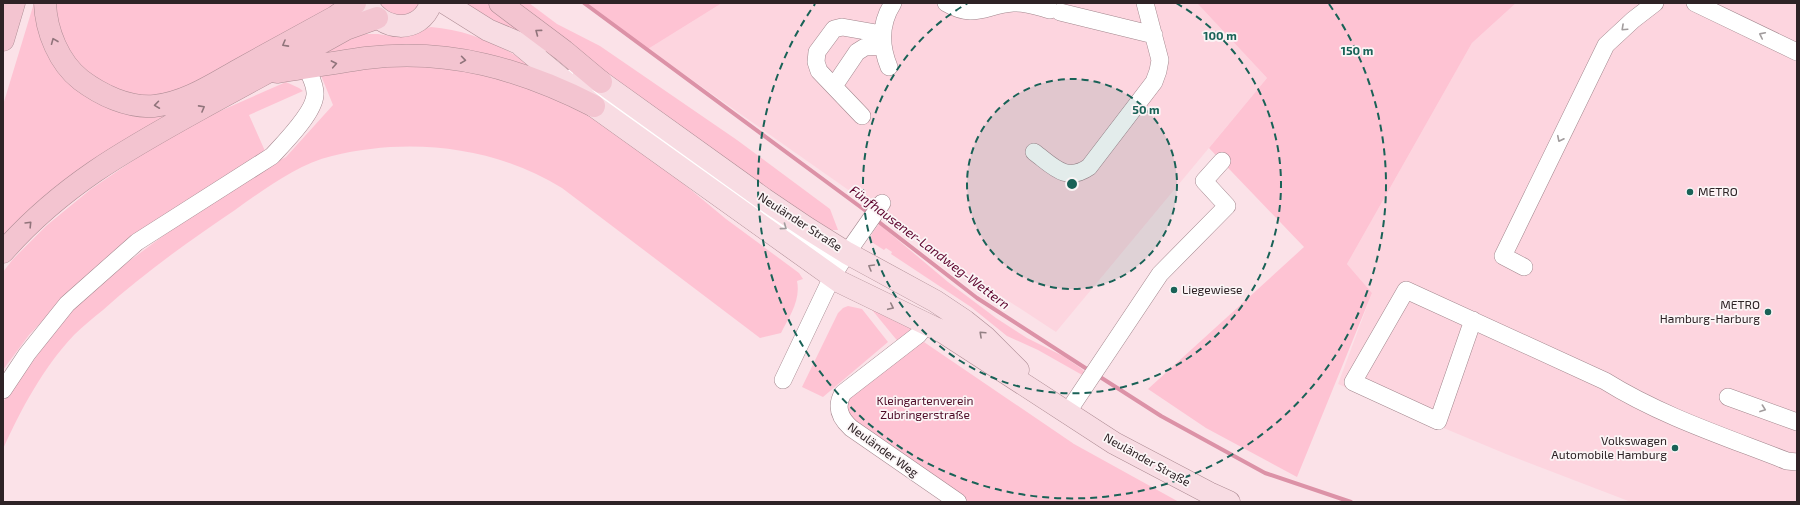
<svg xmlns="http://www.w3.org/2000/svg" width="1800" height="505" viewBox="0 0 1800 505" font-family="'Exo 2',sans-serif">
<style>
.built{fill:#fdd5df}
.green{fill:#fec3d3}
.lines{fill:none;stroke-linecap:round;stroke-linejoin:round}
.stream{stroke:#dc92a7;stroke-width:4}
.minor-casing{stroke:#a2868d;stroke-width:18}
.major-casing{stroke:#ae8c94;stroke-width:23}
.highway-casing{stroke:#ae8c94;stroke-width:23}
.minor{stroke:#fff;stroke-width:17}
.major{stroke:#f8dce3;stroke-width:22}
.highway{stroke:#f3c4d0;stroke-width:22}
.oneway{stroke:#a19c9d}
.oneway2{stroke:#90747b}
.oneway3{stroke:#938084}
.ring{fill:none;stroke:#196257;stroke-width:2;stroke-dasharray:7 5}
.poi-dot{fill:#196257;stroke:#fbf5f6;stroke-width:1.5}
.labels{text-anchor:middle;stroke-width:3.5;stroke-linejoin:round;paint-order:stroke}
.poi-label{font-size:12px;fill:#2e2326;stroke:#fbf5f6;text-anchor:start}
.street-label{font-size:12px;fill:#2e2326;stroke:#fbf5f6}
.park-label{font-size:12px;fill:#4d0c27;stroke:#fbf5f6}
.water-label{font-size:13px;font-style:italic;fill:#5f052f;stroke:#fbf5f6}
.centre{fill:#196257;stroke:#fbf5f6;stroke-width:2}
.ring-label{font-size:12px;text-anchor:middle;font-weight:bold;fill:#196257;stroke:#fbf5f6;stroke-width:3.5;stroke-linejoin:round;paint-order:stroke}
</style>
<rect width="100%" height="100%" fill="#fbe2e8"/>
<path class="built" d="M722,3H1197L1267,78L1056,332L975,279L648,49Z
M1516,3H1797V502H1631L1506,454L1338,384L1372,293L1347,264L1472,43Z"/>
<path class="green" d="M34,3H37L86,92L193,102L3,248V105Z
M55,3H340L189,89C173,93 157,97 140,96C97,95 52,46 55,3Z
M374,3H421L415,11L394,18Z
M455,3H489L533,38Z
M508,3H529L557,24L600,46L737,140L830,209L838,230H825Z
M585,3H722L648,49Z
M1197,3H1516L1472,43L1347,264L1372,293L1297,477L1206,428L1148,389L1304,247L1209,148L1267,78Z
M431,27C471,30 508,48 540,71L304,61L349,38L366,34H378L397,37Z
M462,65L569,101L673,175L726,219L799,273L803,279L797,281C801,300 789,317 781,333L760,338L562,188C494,146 409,137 332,156C298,164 263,190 235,210C189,241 144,273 103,310C93,318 83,326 74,335C43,368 21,409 3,449V402L70,311L117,270L182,222L256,173L286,157L333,105L320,73L349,67Z
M286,82L299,88L303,91L249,115L265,151L78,284L29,335L3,370V272L13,259L46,226L91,189L150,149L202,119Z
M879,224L948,282L996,318L1027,338L1063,356L1082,369L1085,372L1084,376L1038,350L1007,336L971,307L891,254L892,252L886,248L884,250L870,241C871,233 875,229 879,224Z
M868,305L915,328L900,344Z
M848,306L862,309L888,342L823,397L802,387L838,313L843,308Z
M921,340L1074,444L1179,502H966L847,416L846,398Z"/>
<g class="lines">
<path class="stream" d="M584,3L870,214
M875,219L977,298L1090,371
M1097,375L1161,416L1265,473L1351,502"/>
<g class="minor-casing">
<path id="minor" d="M946,3C975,20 985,5 1013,3C1026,2 1039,7 1050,10
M1695,3L1797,52
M1060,12L1154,35
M889,67C880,45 880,23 893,3
M573,77L839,265
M834,86L857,52L865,47L883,46
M862,116L819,71L816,62L817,52L834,29L842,27L882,34
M1034,152C1053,166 1066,183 1089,167L1154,82L1158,71L1160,60L1145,3
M1524,267L1503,256L1606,45L1633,20L1655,3
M1473,320L1438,421L1353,382L1406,290L1605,381C1661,416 1726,437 1787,461L1797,462
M927,324L918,335L843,393C835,407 840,418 851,428L958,502
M783,380L832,277L847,253L882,203
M3,390L27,354L67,304L137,242L272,156C284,143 314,113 315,95C316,86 310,76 307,68
M1728,397L1797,422
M1067,413L1160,274L1227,206L1204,181L1222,161"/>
</g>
<g class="major-casing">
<path id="major" d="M367,3C380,32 420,35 431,3
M445,3L488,30L535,50
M522,46L594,106L840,282L943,332L1114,443L1209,493L1229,502
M584,73L601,82L764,199L807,228L847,253L935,301L965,321L985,337L1018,370"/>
</g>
<g class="highway-casing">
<path id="highway" d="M45,3C46,31 59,63 81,80C101,95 128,108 154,106C186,103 215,83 242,68C273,51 304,34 335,17L355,3
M500,3L564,51L601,82
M3,40L14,3
M277,72C307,68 336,62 366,58C449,48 521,69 594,106
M3,252C61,186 124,151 200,109C249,82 298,56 346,29L377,18"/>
</g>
<use href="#minor" class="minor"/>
<use href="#major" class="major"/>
<use href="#highway" class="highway"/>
</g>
<defs><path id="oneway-chevron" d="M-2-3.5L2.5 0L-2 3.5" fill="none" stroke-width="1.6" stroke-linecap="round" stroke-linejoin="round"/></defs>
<g class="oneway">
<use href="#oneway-chevron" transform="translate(1624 28) rotate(137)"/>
<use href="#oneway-chevron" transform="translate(1762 35) rotate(-154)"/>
<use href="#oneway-chevron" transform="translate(1560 139) rotate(116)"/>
<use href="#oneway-chevron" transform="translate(784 227) rotate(36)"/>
<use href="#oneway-chevron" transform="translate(1763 409) rotate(20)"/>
</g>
<g class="oneway2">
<use href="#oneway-chevron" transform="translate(538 32) rotate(-143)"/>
<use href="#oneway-chevron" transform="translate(54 41) rotate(-112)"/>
<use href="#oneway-chevron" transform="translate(285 44) rotate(151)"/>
<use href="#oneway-chevron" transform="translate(463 60) rotate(8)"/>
<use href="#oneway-chevron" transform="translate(334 64) rotate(-11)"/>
<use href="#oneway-chevron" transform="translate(157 105) rotate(172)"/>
<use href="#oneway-chevron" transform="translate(202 108) rotate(-29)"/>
<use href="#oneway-chevron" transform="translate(29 224) rotate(-46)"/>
</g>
<g class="oneway3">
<use href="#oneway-chevron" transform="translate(871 267) rotate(-150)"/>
<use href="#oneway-chevron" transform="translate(891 307) rotate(25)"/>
<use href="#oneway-chevron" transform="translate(982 334) rotate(-137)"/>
</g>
<circle cx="1072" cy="184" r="105" fill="#196257" fill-opacity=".12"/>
<g class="ring">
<circle cx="1072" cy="184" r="105"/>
<path d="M1176 3A209 209 0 1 1 968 3"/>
<path d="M1329 4A314 314 0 1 1 815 4"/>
</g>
<g class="poi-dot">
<circle cx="1690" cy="192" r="4"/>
<circle cx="1174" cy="290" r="4"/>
<circle cx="1768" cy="312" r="4"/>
<circle cx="1675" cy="448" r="4"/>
</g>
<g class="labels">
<g class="poi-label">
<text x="1698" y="196">METRO</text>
<text x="1182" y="294">Liegewiese</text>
<text x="1760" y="309" text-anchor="end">METRO<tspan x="1760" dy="14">Hamburg-Harburg</tspan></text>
<text x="1667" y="445" text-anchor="end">Volkswagen<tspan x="1667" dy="14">Automobile Hamburg</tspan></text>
</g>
<g class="street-label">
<text transform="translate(800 222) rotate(33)" y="4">Neuländer Straße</text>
<text transform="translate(883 450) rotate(36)" y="4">Neuländer Weg</text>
<text transform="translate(1147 460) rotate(29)" y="4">Neuländer Straße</text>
</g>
<g class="park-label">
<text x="925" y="405">Kleingartenverein<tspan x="925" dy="14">Zubringerstraße</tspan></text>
</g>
<g class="water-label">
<text transform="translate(930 247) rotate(37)" y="5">Fünfhausener-Landweg-Wettern</text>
</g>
</g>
<circle cx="1072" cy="184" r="6" class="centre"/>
<g class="ring-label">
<text x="1220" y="40">100 m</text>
<text x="1357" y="55">150 m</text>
<text x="1146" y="114">50 m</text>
</g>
<rect width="1800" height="505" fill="none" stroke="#2e2326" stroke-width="8"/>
</svg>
